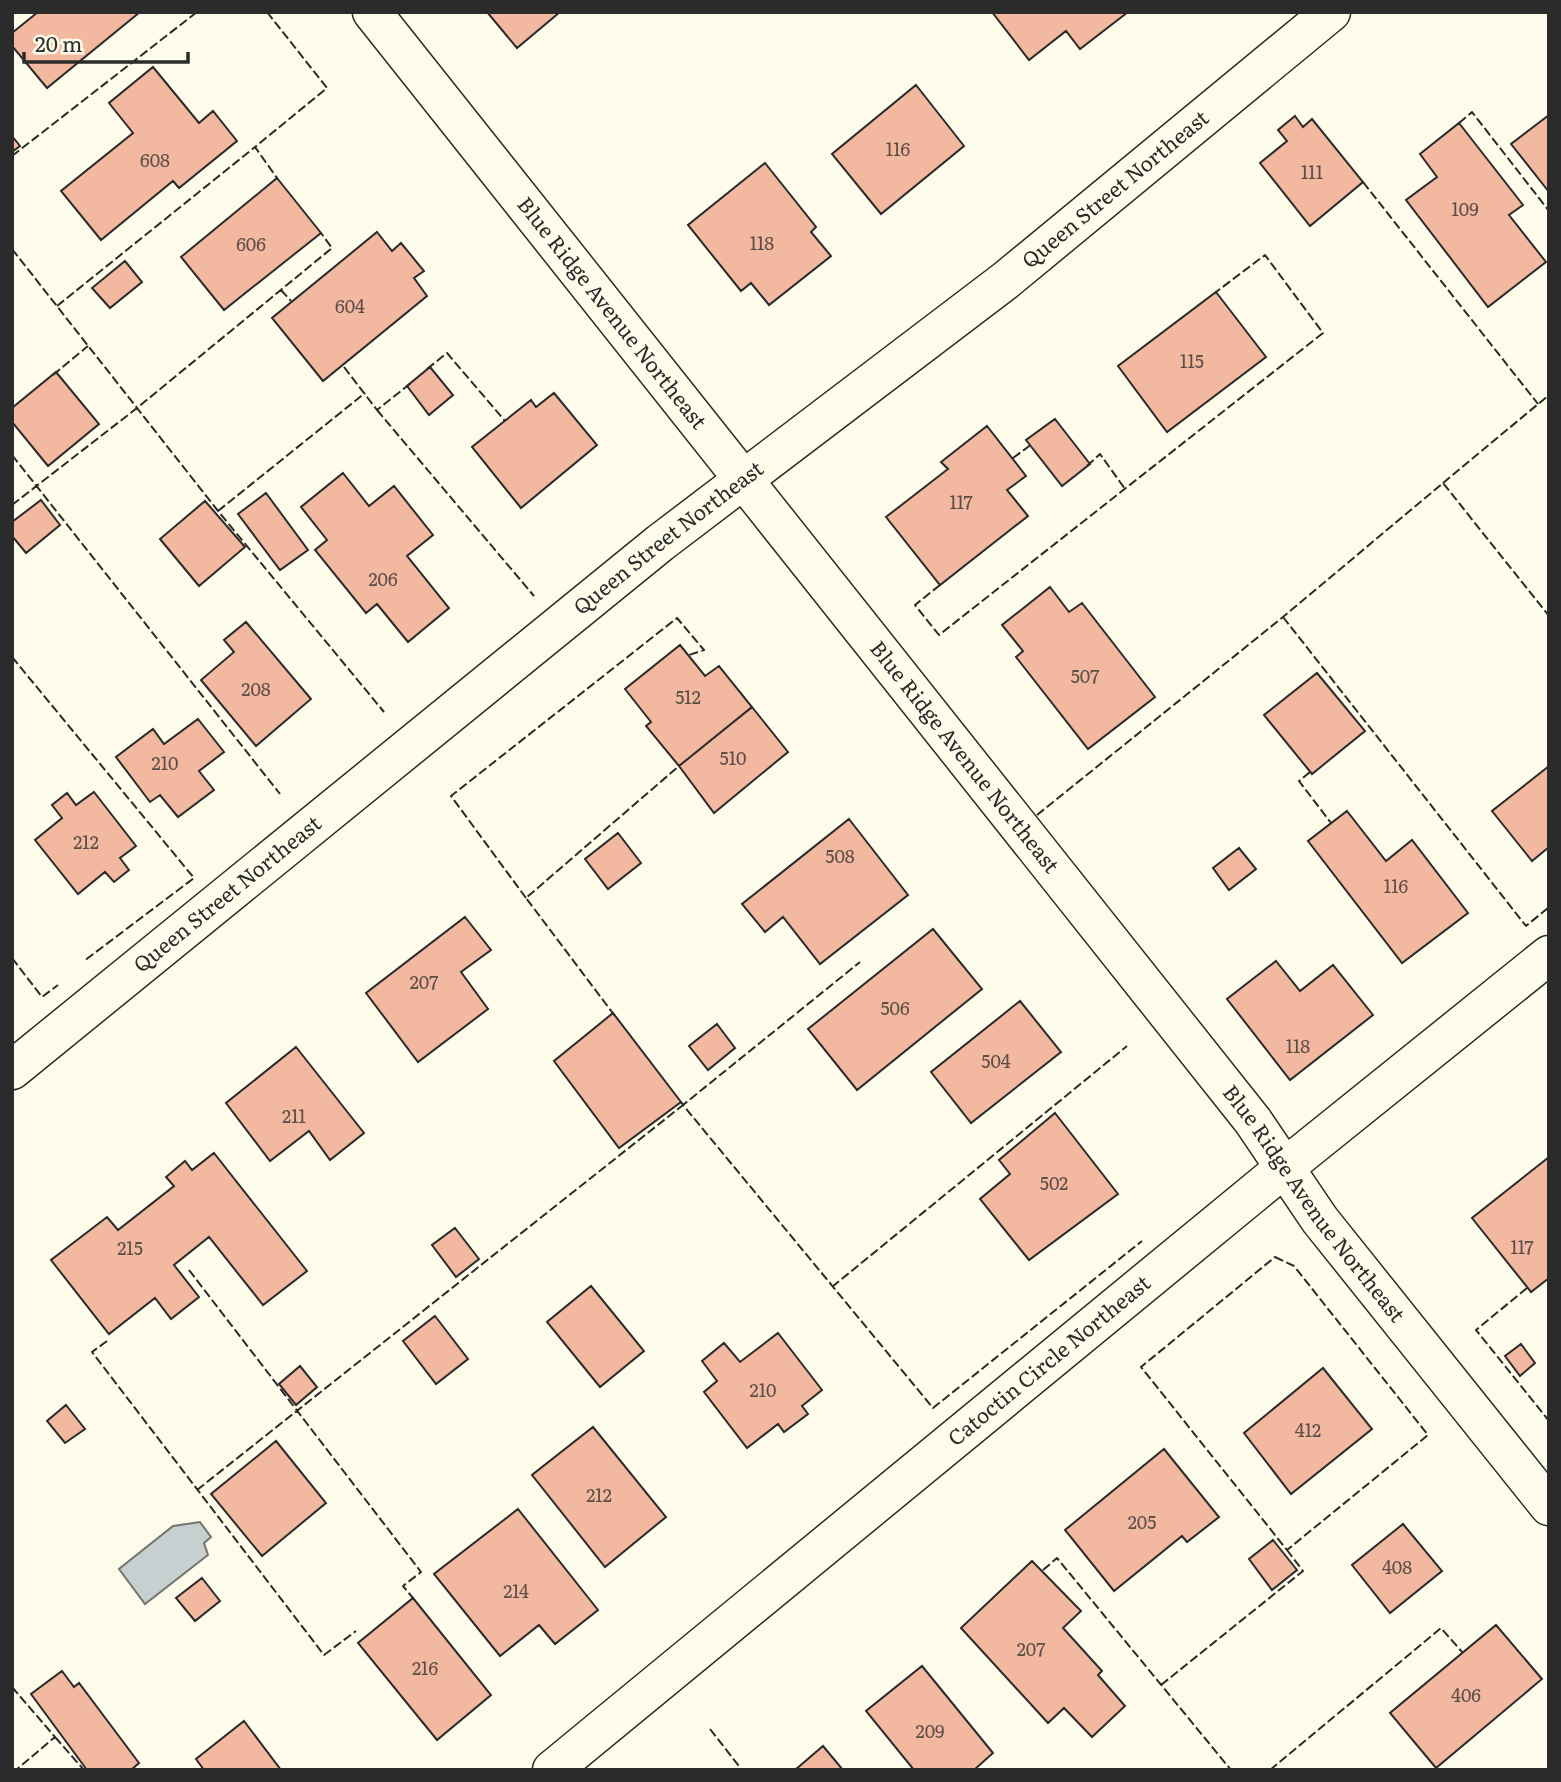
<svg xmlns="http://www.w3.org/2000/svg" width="1561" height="1782" viewBox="0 0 1561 1782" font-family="Literata,serif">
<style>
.water{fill:#c7d0d0;stroke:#74746e;stroke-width:2}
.building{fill:#f2b8a0;stroke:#2b2b2b;stroke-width:2}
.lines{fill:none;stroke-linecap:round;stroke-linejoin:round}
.minor-casing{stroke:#2b2b2b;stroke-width:41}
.minor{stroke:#fdfbea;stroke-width:38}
.fence{stroke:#2b2b2b;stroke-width:2;stroke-dasharray:9 3.5;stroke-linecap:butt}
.labels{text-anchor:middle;stroke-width:5;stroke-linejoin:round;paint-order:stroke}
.number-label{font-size:18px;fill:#5d4e48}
.street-label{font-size:21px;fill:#2b2b2b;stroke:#fdfbea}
</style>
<rect width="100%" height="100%" fill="#fdfbea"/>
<path class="water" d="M200,1522L211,1537L204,1543L208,1555L145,1604L119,1569L173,1526Z"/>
<path class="building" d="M38,12H140L47,88L12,46V33Z
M487,12H560L517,48Z
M992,12H1128L1080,49L1066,31L1029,60Z
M153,67L199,123L213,111L237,141L179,188L173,181L101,240L61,191L133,133L109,103Z
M916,85L964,146L881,214L832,154Z
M1549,115V192L1511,144Z
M1295,116L1303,127L1312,119L1363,182L1310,226L1260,163L1287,141L1278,130Z
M1459,123L1523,205L1509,215L1546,262L1488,307L1406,200L1437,177L1420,154Z
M12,136L20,146L12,152Z
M765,163L816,227L811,232L831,256L769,305L751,283L741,291L688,225Z
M277,178L321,233L224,310L181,257Z
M377,232L392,251L401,243L424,271L414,278L427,296L323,381L272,318Z
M125,261L142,282L110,308L92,288Z
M1216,292L1266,357L1167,432L1118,366Z
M430,367L453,395L429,415L407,386Z
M56,372L99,424L48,466L12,422V408Z
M554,393L597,445L521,508L472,447L531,400L536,407Z
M1055,419L1090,464L1062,486L1026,440Z
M987,426L1026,476L1007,490L1028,516L940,585L886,517L948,469L941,462Z
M343,473L369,506L394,486L433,535L407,556L449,608L408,642L377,604L366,613L315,550L327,540L301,507Z
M266,493L308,550L280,570L238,514Z
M41,500L60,525L26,553L12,536V522Z
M205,501L245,547L199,586L160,539Z
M1050,587L1069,612L1082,603L1155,697L1088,749L1016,657L1023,651L1002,625Z
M246,622L311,699L256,746L201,680L234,652L224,640Z
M680,645L705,676L719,666L752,707L679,766L646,726L651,722L625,689Z
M1317,673L1365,731L1312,774L1264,715Z
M752,707L788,752L714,813L679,766Z
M198,719L224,752L199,771L214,790L178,817L160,795L150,802L116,757L153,729L164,744Z
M1549,766V847L1532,861L1492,811Z
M94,792L136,846L120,858L129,870L114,882L105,872L78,894L35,840L62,818L52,805L67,793L76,805Z
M1347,811L1386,861L1412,840L1468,913L1402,963L1308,841Z
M849,819L908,895L820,964L783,917L765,932L742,904Z
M618,833L641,863L608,889L585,859Z
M1239,848L1256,869L1229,890L1213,868Z
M465,917L491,950L461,972L488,1009L418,1062L366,993Z
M933,929L982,989L857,1090L808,1029Z
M1276,961L1300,991L1333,965L1373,1015L1290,1080L1227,999Z
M1020,1001L1061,1052L971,1123L931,1072Z
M613,1013L681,1102L619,1148L554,1061Z
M717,1024L735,1048L708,1070L689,1046Z
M296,1047L364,1133L330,1160L309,1131L270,1161L226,1103Z
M1055,1113L1118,1194L1029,1260L980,1199L1010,1174L999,1160Z
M214,1153L307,1271L263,1305L209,1237L174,1265L199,1297L171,1319L155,1298L109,1334L51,1260L107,1217L118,1230L174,1186L166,1177L185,1161L192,1170Z
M1549,1157V1278L1531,1292L1472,1218Z
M455,1228L479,1259L456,1277L432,1245Z
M591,1286L644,1351L600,1387L547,1322Z
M435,1316L468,1359L436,1384L403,1341Z
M778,1333L822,1390L802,1406L808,1414L784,1432L778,1424L747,1448L704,1392L717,1381L702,1361L724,1343L740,1362Z
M1521,1344L1535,1363L1520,1376L1505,1356Z
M300,1366L317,1387L296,1405L279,1384Z
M1323,1368L1372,1429L1291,1494L1244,1433Z
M66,1405L85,1429L65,1443L47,1421Z
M593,1427L666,1517L605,1567L532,1475Z
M276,1441L326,1503L262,1556L211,1494Z
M1164,1449L1219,1517L1187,1542L1182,1536L1114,1591L1065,1530Z
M518,1509L598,1610L555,1644L539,1625L500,1656L434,1574Z
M1403,1524L1442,1571L1390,1613L1352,1565Z
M1273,1540L1297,1570L1272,1590L1249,1559Z
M1032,1561L1081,1611L1063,1628L1102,1671L1098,1675L1125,1706L1092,1737L1064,1708L1048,1723L961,1628Z
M202,1578L220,1601L195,1621L176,1598Z
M413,1598L491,1695L437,1740L358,1643Z
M1496,1625L1542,1679L1436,1768L1390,1713Z
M922,1666L993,1753L974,1770H914L866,1711Z
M62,1671L74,1687L79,1683L139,1763L131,1770H87L31,1694Z
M244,1721L281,1770H204L196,1759Z
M823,1746L843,1770H795Z"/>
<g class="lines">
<g class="minor-casing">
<g id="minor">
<path id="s1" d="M372,12L1253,1121L1320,1220L1549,1506"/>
<path id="s2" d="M12,1070L660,543L1006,280L1331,12"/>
<path id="s3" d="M552,1770L1283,1169L1549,955"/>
</g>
</g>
<use href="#minor" class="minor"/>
<path class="fence" d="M267,12L327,88L255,147L277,178
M1459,123L1472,112L1549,211
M12,156L197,12
M1363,182L1538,404
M12,249L218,511L384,712
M281,290L291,301
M57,306L255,147
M344,367L377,410L411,383
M427,369L447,353L505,421
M53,375L88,346
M377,410L534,596
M12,455L280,794
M1013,458L1032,444
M1087,466L1100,454L1125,489
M1443,483L1549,395
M12,505L137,408L332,248L321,233
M218,511L365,393
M940,585L915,605L939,635L1323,333L1265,255L1216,292
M1283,617L1526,926L1549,907
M12,657L194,878L84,961
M1310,772L1299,781L1331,823
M1037,815L1283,617L1443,483L1549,616
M526,898L451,796L677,618L704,650L689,655
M12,958L42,997L58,985
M615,1016L526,898L679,766
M681,1102L683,1105L860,962
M1275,1257L1294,1266L1428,1435L1287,1550L1141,1367Z
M189,1270L421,1572L403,1586L413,1598
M832,1287L1127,1046
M1527,1288L1476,1330L1549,1421
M107,1341L92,1352L324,1655L356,1631
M197,1490L683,1105L933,1408L1142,1241
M1043,1570L1057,1558L1231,1770
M1161,1685L1303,1571L1287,1550
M12,1687L55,1737L16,1770
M710,1729L742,1770
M55,1737L84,1770
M1270,1770L1441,1628L1463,1653"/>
</g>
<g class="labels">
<g class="number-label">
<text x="898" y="156">116</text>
<text x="155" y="167">608</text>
<text x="1312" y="179">111</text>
<text x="1465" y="216">109</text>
<text x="762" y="250">118</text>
<text x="251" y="251">606</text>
<text x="350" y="313">604</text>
<text x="1192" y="368">115</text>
<text x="961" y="509">117</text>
<text x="383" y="586">206</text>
<text x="1085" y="683">507</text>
<text x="256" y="696">208</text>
<text x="688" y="704">512</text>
<text x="733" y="765">510</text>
<text x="165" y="770">210</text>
<text x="86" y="849">212</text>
<text x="840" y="863">508</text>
<text x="1396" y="893">116</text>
<text x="424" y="989">207</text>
<text x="895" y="1015">506</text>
<text x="1298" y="1053">118</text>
<text x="996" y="1068">504</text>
<text x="294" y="1123">211</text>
<text x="1054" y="1190">502</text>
<text x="1522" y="1254">117</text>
<text x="130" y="1255">215</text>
<text x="763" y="1397">210</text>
<text x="1308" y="1437">412</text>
<text x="599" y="1502">212</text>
<text x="1142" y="1529">205</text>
<text x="1397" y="1574">408</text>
<text x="516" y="1598">214</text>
<text x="1031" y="1656">207</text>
<text x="425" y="1675">216</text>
<text x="1466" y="1702">406</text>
<text x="930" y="1738">209</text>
</g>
<g class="street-label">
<text dy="7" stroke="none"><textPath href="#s2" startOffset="1412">Queen Street Northeast</textPath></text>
<text dy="7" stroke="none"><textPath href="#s1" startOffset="385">Blue Ridge Avenue Northeast</textPath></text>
<text dy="7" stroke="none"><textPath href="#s2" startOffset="845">Queen Street Northeast</textPath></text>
<text dy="7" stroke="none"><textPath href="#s1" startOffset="952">Blue Ridge Avenue Northeast</textPath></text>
<text dy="7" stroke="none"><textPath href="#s2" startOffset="278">Queen Street Northeast</textPath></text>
<text dy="7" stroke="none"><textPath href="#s1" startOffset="1519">Blue Ridge Avenue Northeast</textPath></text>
<text dy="7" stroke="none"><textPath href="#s3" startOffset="644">Catoctin Circle Northeast</textPath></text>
</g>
</g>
<rect width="1561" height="1782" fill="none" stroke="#2b2b2b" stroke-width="28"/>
<path d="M24 52v10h164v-10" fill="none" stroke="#2b2b2b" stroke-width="3.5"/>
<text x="35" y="52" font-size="21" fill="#2b2b2b" stroke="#fdfbea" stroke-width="5" paint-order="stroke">20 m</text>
</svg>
